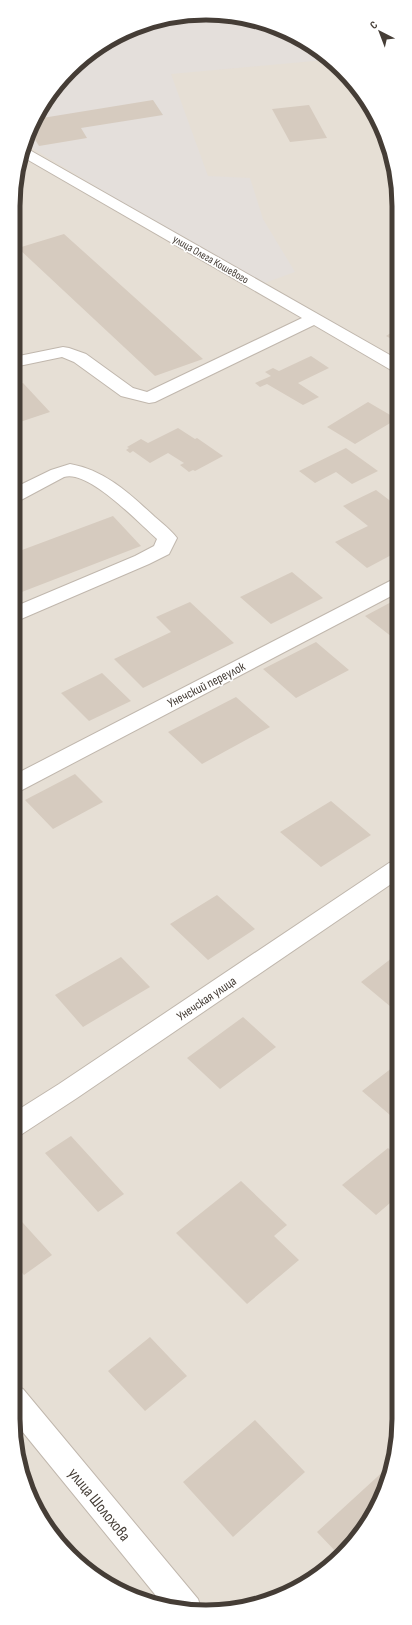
<svg xmlns="http://www.w3.org/2000/svg" width="412" height="1625" viewBox="0 0 412 1625" font-family="'Sofia Sans Condensed',sans-serif">
<style>
.residential{fill:#e6dfd5}
.industrial{fill:#e4dfdb}
.building{fill:#d6cbbf}
.lines{fill:none;stroke-linecap:round;stroke-linejoin:round}
.minor-casing{stroke:#c0b7ad;stroke-width:2}
.minor{fill:#fff;fill-rule:evenodd}
.labels{text-anchor:middle;stroke-width:3.5;stroke-linejoin:round;paint-order:stroke}
.far-street-label{font-size:11px;fill:#453d36;stroke:#fff}
.street-label{font-size:13px;fill:#453d36;stroke:#fff}
.near-street-label{font-size:16px;fill:#453d36;stroke:#fff}
.rim{fill:none;stroke:#453d36;stroke-width:5}
</style>
<rect width="100%" height="100%" fill="#f2ede6"/>
<path class="residential" d="M231,15L292,33L343,70L379,121L397,181V1444L373,1515L324,1572L256,1605L193,1612L121,1592L61,1546L28,1493L13,1419L15,181L39,109L89,53L156,20Z"/>
<path class="industrial" d="M231,15L292,33L322,55L325,60L171,74L208,176L250,178L263,219L295,272L259,285L27,145L39,109L89,53L156,20Z"/>
<path class="building" d="M153,100L163,115L81,128L87,138L39,146L31,133L36,119Z
M309,105L327,138L290,142L272,109Z
M64,234L203,359L155,376L18,248Z
M397,329V342L386,336Z
M311,356L329,368L298,383L319,397L303,405L267,384L260,387L255,383L271,376L265,372L273,368L279,371Z
M23,383L50,412L14,424V386Z
M368,402L397,419L355,444L327,427Z
M178,428L195,439L197,438L223,456L195,471L193,470L189,472L180,465L184,463L168,453L150,463L133,451L130,453L126,450L129,448L127,447L141,439L148,443Z
M346,448L378,471L352,484L336,472L315,483L299,471Z
M376,490L397,506V552L367,568L335,542L368,526L343,506Z
M113,516L141,546L14,595V553Z
M292,572L323,598L271,624L240,597Z
M397,599V639L396,640L365,616Z
M190,602L234,643L143,688L114,659L171,632L156,617Z
M316,642L349,670L296,698L263,669Z
M102,673L131,701L89,721L61,693Z
M236,697L270,727L202,764L168,732Z
M75,774L103,802L53,829L25,800Z
M331,801L371,835L321,867L280,832Z
M217,895L255,929L208,960L170,924Z
M397,954V1012L361,982Z
M121,957L150,987L83,1027L55,995Z
M243,1017L276,1047L220,1089L187,1058Z
M397,1064V1121L362,1091Z
M71,1136L124,1194L98,1212L45,1153Z
M388,1148L397,1156V1197L376,1215L342,1185Z
M241,1181L287,1225L274,1236L299,1260L247,1304L176,1233Z
M13,1212L52,1255L24,1275L13,1262Z
M150,1337L187,1376L145,1411L108,1371Z
M255,1420L305,1472L233,1537L183,1482Z
M388,1467L389,1468L373,1515L339,1555L317,1532Z"/>
<g class="lines">
<g class="minor-casing">
<path id="minor" d="M26,148L397,359V371L391,370L314,325L155,402L149,403L121,396L74,362L62,357L14,367V357L63,347L69,348L86,354L133,388L147,392L302,318L23,157Z
M70,464C105,470 130,494 155,517C162,523 171,530 177,538L169,554L149,564L14,622V607L135,556L154,546L157,539C139,523 88,469 64,477L21,500L14,502V488L51,470Z
M397,579V593L22,790L14,792V775L390,581Z
M397,861V880L77,1098L22,1134L13,1137V1113L59,1084L389,863Z
M13,1385L23,1389L198,1599L202,1611L193,1612L162,1603L13,1420Z"/>
</g>
<use href="#minor" class="minor"/>
</g>
<g class="labels">
<g class="far-street-label">
<text transform="translate(211 259) rotate(30)" y="4">улица Олега Кошевого</text>
</g>
<g class="street-label">
<text transform="translate(206 684) rotate(-27)" y="5">Унечский переулок</text>
<text transform="translate(206 998) rotate(-34)" y="5">Унечская улица</text>
</g>
<g class="near-street-label">
<text transform="translate(100 1504) rotate(51)" y="6">улица Шолохова</text>
</g>
</g>
<path d="M0 0H412V1625H0ZM206 20H206A186 186 0 0 1 392 206V1419A186 186 0 0 1 206 1605H206A186 186 0 0 1 20 1419V206A186 186 0 0 1 206 20Z" fill="#fff" fill-rule="evenodd"/>
<path class="rim" d="M206 20H206A186 186 0 0 1 392 206V1419A186 186 0 0 1 206 1605H206A186 186 0 0 1 20 1419V206A186 186 0 0 1 206 20Z"/>
<g transform="translate(380 32) rotate(318)" stroke="#ffffff" stroke-width="3" paint-order="stroke">
<path d="M0-3L7 15L0 10L-7 15Z" fill="#453d36"/>
<text y="-6" font-size="11" font-weight="bold" text-anchor="middle" fill="#453d36">С</text>
</g>
</svg>
